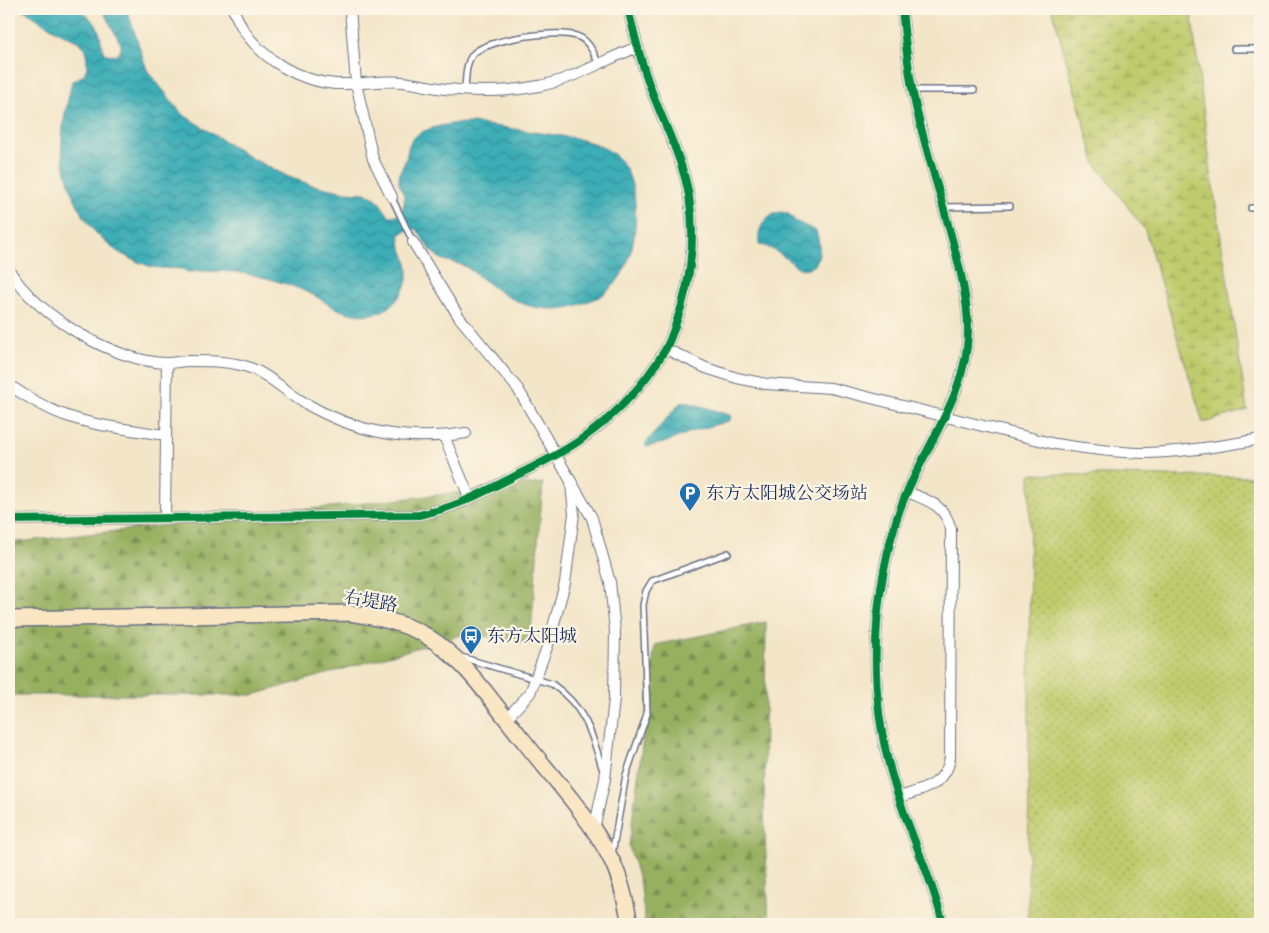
<svg xmlns="http://www.w3.org/2000/svg" width="1269" height="933" viewBox="0 0 1269 933" font-family="'IM FELL Great Primer','Noto Serif SC',serif">
<style>
.forest{fill:url(#forest-firs);stroke:#59705f}
.wetland{fill:url(#wetland-marsh);stroke:#6d7e66}
.park{fill:url(#park-dots);stroke:#6d7e66}
.water{fill:url(#water-waves);stroke:#2c6e8a}
.lines{fill:none;stroke-linecap:round;stroke-linejoin:round}
.service-casing{stroke:#676f83;stroke-width:8}
.minor-casing{stroke:#676f83;stroke-width:12}
.secondary-casing{stroke:#676f83;stroke-width:18}
.service{stroke:#fff;stroke-width:5}
.minor{stroke:#fff;stroke-width:10}
.secondary{stroke:#fbe6c3;stroke-width:15}
.cycleway-casing{stroke:#fcf5e5;stroke-width:11}
.cycleway{stroke:#00873e;stroke-width:8}
.labels{text-anchor:middle;stroke-width:4.5;stroke-linejoin:round;paint-order:stroke}
.poi-label{font-size:18px;fill:#1b2f5e;stroke:#fcf5e5;text-anchor:start}
.street-label{font-size:18px;fill:#1b2f5e;stroke:#fcf5e5}
</style>
<defs>
<pattern id="forest-firs" width="22" height="20" patternUnits="userSpaceOnUse" patternTransform="scale(1.25)"><rect width="22" height="20" fill="#97b060"/><path d="M5 1l3.5 6h-7zM16 11l3.5 6h-7z" fill="#7a9052"/></pattern>
<pattern id="wetland-marsh" width="20" height="14" patternUnits="userSpaceOnUse" patternTransform="scale(1.25)"><rect width="20" height="14" fill="#bfcc6d"/><path d="M1 5h8M5 5V1M11 12h8M15 12V8" fill="none" stroke="#9aa65d"/></pattern>
<pattern id="park-dots" width="8" height="8" patternUnits="userSpaceOnUse" patternTransform="scale(1.25)"><rect width="8" height="8" fill="#bfcc6d"/><path d="M2 2h.1M6 6h.1" fill="none" stroke="#9aa65d" stroke-width="1.8" stroke-linecap="round"/></pattern>
<pattern id="water-waves" width="16" height="10" patternUnits="userSpaceOnUse" patternTransform="scale(1.25)"><rect width="16" height="10" fill="#3cadb6"/><path d="M0 5q4-4 8 0t8 0" fill="none" stroke="#328d97"/></pattern>
</defs>
<rect width="100%" height="100%" fill="#fcf5e5"/>
<filter id="ink" filterUnits="userSpaceOnUse"><feTurbulence type="fractalNoise" baseFrequency=".02" numOctaves="2"/><feDisplacementMap in="SourceGraphic" scale="10" xChannelSelector="R" yChannelSelector="G"/><feConvolveMatrix kernelMatrix="1 2 1 2 8 2 1 2 1" color-interpolation-filters="sRGB"/></filter>
<filter id="wash" filterUnits="userSpaceOnUse"><feTurbulence type="fractalNoise" baseFrequency=".0096" numOctaves="4" result="noise"/><feDisplacementMap in="SourceGraphic" scale="20" xChannelSelector="R" yChannelSelector="G"/><feGaussianBlur stdDeviation="1.12" result="paint"/><feColorMatrix in="noise" values="0 0 0 0 0 0 0 0 0 0 0 0 0 0 0 0 0 1.4 0 .05"/><feComposite in="paint" operator="in"/></filter>
<g filter="url(#wash)">
<rect width="100%" height="100%" fill="#f3e5c8"/>
<path class="forest" d="M543,483L530,644L468,633L253,695H9V543Z
M766,622L764,811L769,924H645L641,887L629,846L655,645Z"/>
<path class="wetland" d="M1052,9H1191L1211,173L1247,410L1203,423L1145,230L1095,163Z"/>
<path class="park" d="M1030,474L1260,477V924H1028Z"/>
<path class="water" d="M22,9H78C85,13 95,21 98,29C101,36 101,45 104,53L111,55H117L121,50V44L102,9H127L147,70L182,114L249,157L289,177L312,185L346,192L365,193L377,199L389,216C400,217 406,207 404,196C403,190 398,185 399,179C399,172 403,167 405,161C408,155 407,148 410,143C419,125 463,121 480,124C503,127 525,131 548,134C567,137 588,139 606,149C624,159 631,176 634,195C639,226 633,273 605,293C599,298 589,301 581,304C560,311 539,311 519,302C499,294 485,281 469,269C461,263 453,263 444,260C432,256 424,240 417,229H410L400,234C397,250 415,261 405,286C393,316 363,321 336,308C326,304 319,297 309,293C294,286 278,281 262,277C237,270 212,271 187,272L183,269C173,268 162,269 152,267C148,266 142,263 138,262C98,246 76,213 66,172C64,163 61,152 62,142C62,122 68,101 72,81L84,75L87,67L86,49L79,42L55,30Z
M781,212L789,214L795,221L816,231C820,243 821,254 815,265C798,274 797,265 784,257C777,251 768,247 759,244C757,228 765,215 781,212Z
M687,402L730,415L731,418L729,421L693,431L664,443L646,447L645,444L680,403Z"/>
</g>
<g filter="url(#ink)">
<g class="lines">
<g class="service-casing">
<path id="service" d="M1234,49H1260
M465,90C466,79 465,62 474,53C489,39 560,28 579,37C589,41 594,54 599,64
M913,90H974
M392,198L413,242
M943,207L1010,206
M1251,208H1260
M461,657L552,684C585,707 592,733 603,771
M612,854L626,775L647,714L643,605L646,591L652,581L728,553"/>
</g>
<g class="minor-casing">
<path id="minor" d="M233,9C236,15 239,23 243,29C263,60 299,81 335,84C358,85 380,80 403,82C417,84 431,87 445,89C476,92 509,92 539,86C575,79 605,59 638,47
M350,9L356,83L373,159L392,197
M902,9C905,40 908,72 915,103C922,134 931,165 940,195C951,238 968,286 968,331C968,399 915,458 896,521C870,608 868,702 896,789C910,835 932,877 943,924
M413,242L459,317L518,389L592,518L610,582L615,631L614,699L605,779L594,829
M9,270C36,315 114,362 167,363C174,363 182,361 189,361C210,361 234,361 253,369C272,377 286,392 303,402C356,433 406,442 466,433
M666,349L706,368L737,378L766,384L831,388L1055,444C1085,448 1116,453 1146,453C1185,452 1223,446 1260,439
M9,385C27,397 46,409 67,416C99,427 133,430 166,435
M444,436L470,499
M165,517L167,363
M9,520L419,515C456,508 484,492 517,475C539,464 563,453 583,438C616,415 644,385 665,350C669,343 672,334 675,326C691,283 696,240 689,196C682,155 660,117 647,78C639,55 634,32 628,9
M506,719L530,693L549,642L565,583L574,514L571,483
M899,797C922,790 946,785 950,758L951,529C944,504 930,502 908,492"/>
</g>
<g class="secondary-casing">
<path id="secondary" d="M9,619L349,613C376,617 402,622 425,635C467,660 493,704 523,740C552,777 590,817 611,859C621,878 626,903 630,924"/>
</g>
<use href="#service" class="service"/>
<use href="#minor" class="minor"/>
<use href="#secondary" class="secondary"/>
<g class="cycleway-casing">
<path id="cycleway" d="M902,9C905,40 908,72 915,103C922,134 931,165 940,195C951,238 968,286 968,331C968,399 915,458 896,521C870,608 868,702 896,789C910,835 932,877 943,924
M9,520L419,515C456,508 484,492 517,475C539,464 563,453 583,438C616,415 644,385 665,350C669,343 672,334 675,326C691,283 696,240 689,196C682,155 660,117 647,78C639,55 634,32 628,9"/>
</g>
<use href="#cycleway" class="cycleway"/>
</g>
</g>
<defs>
<g id="parking-pin" transform="scale(1.125)"><path d="M0 17L-7.5 6A9.5 9.5 0 1 1 7.5 6Z" fill="#1f6fb2" stroke="#fcf5e5"/><path d="M-3.5-5.5H1a3.5 3.5 0 0 1 0 7H-1V5.5H-3.5ZM-1-3.4V-.6H.8a1.4 1.4 0 0 0 0-2.8Z" fill="#fff"/></g>
<g id="bus-pin" transform="scale(1.125)"><path d="M0 17L-7.5 6A9.5 9.5 0 1 1 7.5 6Z" fill="#1f6fb2" stroke="#fcf5e5"/><path d="M-5-6H5V4H4V6H2V4H-2V6H-4V4H-5ZM-3.5-4V0h7V-4ZM-3.5 1.2v1.5H-2V1.2ZM2 1.2v1.5H3.5V1.2Z" fill="#fff"/></g>
</defs>
<g fill-rule="evenodd">
<use href="#parking-pin" x="690" y="493"/>
<use href="#bus-pin" x="471" y="636"/>
</g>
<g class="labels">
<g class="poi-label">
<text x="706" y="499">东方太阳城公交场站</text>
<text x="487" y="642">东方太阳城</text>
</g>
<g class="street-label">
<text transform="translate(371 601) rotate(10)" y="6">右堤路</text>
</g>
</g>
<rect width="1269" height="933" fill="none" stroke="#fcf5e5" stroke-width="30"/>
</svg>
